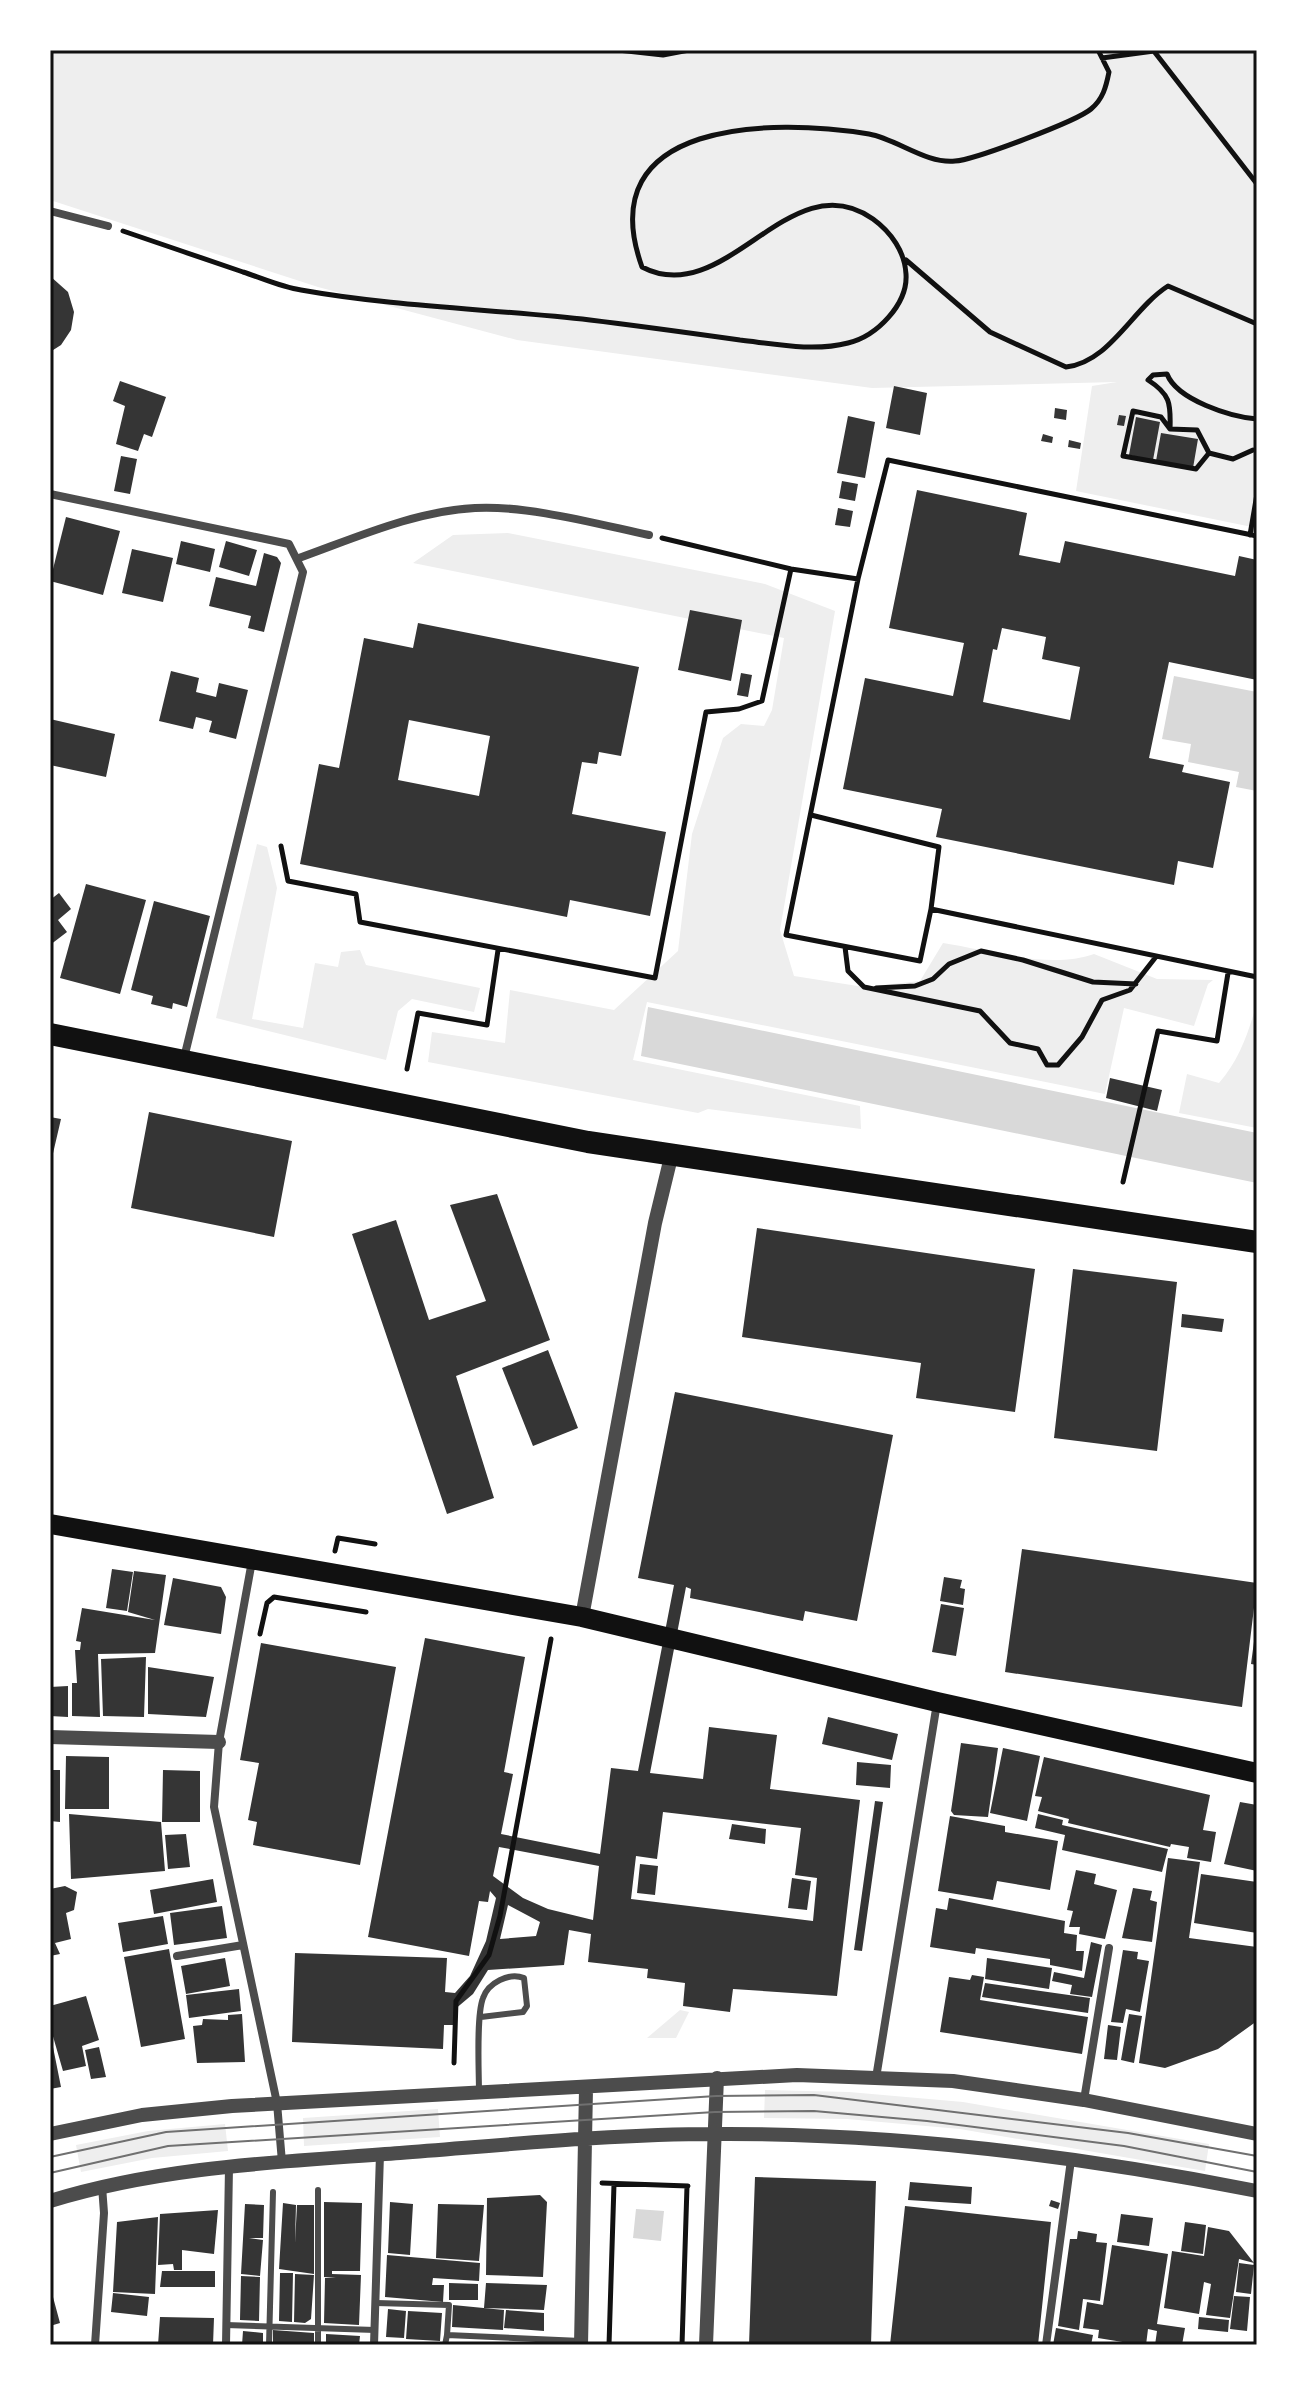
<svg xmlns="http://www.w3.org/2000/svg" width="1307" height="2395" viewBox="0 0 1307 2395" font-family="'PT Sans Narrow',sans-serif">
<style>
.green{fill:#eee}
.water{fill:#d9d9d9}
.building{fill:#353535;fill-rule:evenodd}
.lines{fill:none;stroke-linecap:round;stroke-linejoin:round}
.path{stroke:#111;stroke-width:5}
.service{stroke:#4c4c4c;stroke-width:6}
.minor{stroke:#4c4c4c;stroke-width:8}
.tertiary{stroke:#4c4c4c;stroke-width:14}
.primary{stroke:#111;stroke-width:20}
.trunk{stroke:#111;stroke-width:22}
.tram{stroke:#707070;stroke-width:2}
.neatline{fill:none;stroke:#111;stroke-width:3}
</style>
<rect width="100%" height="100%" fill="#fff"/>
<path class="green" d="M50,50H1257V528L1076,491L1092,386L1117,382L872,388L517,340L318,287L50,200Z
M508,533L765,584L835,611L780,930L794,976L864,987L920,981L943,943C989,950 1049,970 1094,954L1157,979L1213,980L1208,984L1194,1026L1124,1008L1105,1094L647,1002L633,1060L860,1106L861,1129L708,1109L698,1113L428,1062L432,1032L505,1043L510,990L614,1010L678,951L692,834L723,738L741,724L764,726L772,710L784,638L413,563L453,535Z
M257,844L267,847L277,888L252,1019L303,1028L315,963L338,967L341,952L360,950L366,965L480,988L474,1012L412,999L398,1011L386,1060L216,1018Z
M1257,1003V1128L1179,1113L1187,1074L1219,1083C1240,1059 1248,1033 1257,1003Z
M680,2010L689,2012L676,2038H647Z
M765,2090L849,2092L963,2102L1209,2144L1205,2171L960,2129L847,2119L764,2118Z
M438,2109L440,2137L304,2146L303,2118Z
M225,2124L228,2151L152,2158L81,2172L76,2145L148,2131Z"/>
<path class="water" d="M1174,676L1257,692V791L1236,787L1239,772L1188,762L1191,744L1162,739Z
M648,1007L1257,1133V1183L641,1056Z
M636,2209L664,2211L661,2241L633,2238Z"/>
<path class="building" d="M50,276L68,292L74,312L71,330L61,345L50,352Z
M120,381L166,397L152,437L144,434L138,451L116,444L125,406L113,401Z
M894,386L927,393L920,435L886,428Z
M1055,408L1067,410L1066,420L1054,418Z
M1119,415L1126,416L1124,426L1117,425Z
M848,416L875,422L865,478L837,473Z
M1136,417L1160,422L1153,460L1129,455Z
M1161,433L1198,439L1193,468L1156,461Z
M1043,434L1053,437L1052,443L1041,441Z
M1069,440L1081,443L1080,449L1068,447Z
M121,456L137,459L130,494L114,491Z
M842,481L858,484L855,501L839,498Z
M917,490L1027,513L1019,555L1060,563L1065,541L1235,576L1239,556L1257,560V680L1169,662L1149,758L1184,765L1182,772L1230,782L1213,868L1178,861L1174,885L936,837L942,809L843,789L865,678L953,696L964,643L889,628ZM1002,628L1046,637L1042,659L1080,667L1070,720L983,702L993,649L997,650Z
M838,508L853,511L850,527L835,525Z
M66,517L120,531L103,595L50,581Z
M181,541L215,549L210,572L176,564Z
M226,541L257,550L249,576L219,567Z
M132,549L173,558L163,602L122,593Z
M264,553L277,557L281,563L264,632L248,628L251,616L209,606L216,577L256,586Z
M690,610L742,620L731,681L678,670Z
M418,623L639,667L621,756L599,752L597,764L582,762L572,814L666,832L650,916L570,900L567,917L300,864L319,764L339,768L364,638L413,648ZM409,720L490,736L479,796L398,780Z
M171,671L199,678L196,692L216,697L219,683L248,690L236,739L209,732L212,721L196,717L193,729L159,721Z
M741,673L752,675L748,697L737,695Z
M50,719L115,734L106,777L50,765Z
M86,884L146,900L120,994L60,978Z
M59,893L71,909L58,920L67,932L50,945V900Z
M154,901L210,916L187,1007L173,1003L172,1009L151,1004L153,996L131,990Z
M1110,1078L1162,1090L1157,1111L1106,1098Z
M149,1112L292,1141L274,1237L131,1208Z
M50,1117L61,1119L51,1162H50Z
M497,1194L550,1340L456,1376L494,1498L447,1514L352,1234L396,1220L429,1320L486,1301L450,1205Z
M757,1228L1035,1269L1015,1412L916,1398L921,1363L742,1337Z
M1073,1269L1177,1282L1157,1451L1054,1438Z
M1182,1314L1224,1319L1222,1332L1181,1327Z
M548,1350L578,1428L533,1446L502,1368Z
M675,1392L893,1435L857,1621L805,1611L803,1621L690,1598L691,1589L686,1587L650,1773L703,1779L709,1727L777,1735L770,1789L860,1800L837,1996L733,1989L730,2012L683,2006L685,1983L647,1978L648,1969L588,1962L591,1934L569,1930L564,1965L488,1970L473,1994L454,2010V2025H444L443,2049L292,2042L295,1953L447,1958L445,1992L455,1993L470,1976L486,1941L496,1898L490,1891L488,1902L479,1901L469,1956L368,1937L425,1638L525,1657L504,1772L513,1774L501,1834L600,1854L611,1768L638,1771L674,1585L638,1578ZM663,1812L801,1828L795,1875L817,1878L813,1921L631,1899L636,1856L657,1859ZM499,1847L599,1866L593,1920L548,1909L523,1898L493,1876ZM508,1905L540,1922L536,1936L500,1939Z
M1022,1549L1257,1583L1242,1707L1005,1672Z
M112,1569L133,1572L127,1611L106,1608Z
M134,1571L166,1575L155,1653L98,1654L100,1717L72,1716V1683H77L75,1650H80L81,1642L76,1641L82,1608L155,1620L128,1612Z
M944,1577L962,1580L960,1588L965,1589L963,1605L940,1601Z
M173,1578L221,1587L226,1597L221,1634L164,1625Z
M941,1604L964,1608L956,1656L932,1652Z
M1255,1634H1257V1665L1251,1664Z
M261,1643L396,1667L360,1865L253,1845L257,1822L248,1820L259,1763L240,1760Z
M146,1657L144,1717L103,1716L101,1659Z
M148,1667L214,1677L206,1717L148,1714Z
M68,1686V1717L50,1716V1687Z
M828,1717L898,1734L892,1760L822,1744Z
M961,1743L998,1748L988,1817L954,1815L951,1811Z
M1003,1748L1040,1756L1027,1821L990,1813Z
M66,1756L109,1757V1809H65Z
M1044,1757L1210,1795L1203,1830L1216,1832L1211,1862L1187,1858L1189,1847L1171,1844L1170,1847L1068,1823L1069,1819L1038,1811L1042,1797L1035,1796Z
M857,1762L891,1765L890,1788L856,1785Z
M50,1770H60V1822L50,1821Z
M163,1770L200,1771V1822H162Z
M875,1801L883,1802L862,1951L854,1950Z
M1240,1802L1257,1805V1871L1224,1864Z
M69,1814L161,1822L165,1871L71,1879Z
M1038,1814L1063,1820L1062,1825L1168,1849L1162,1872L1062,1850L1065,1835L1035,1828Z
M950,1816L1005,1826V1832L1058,1841L1050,1890L997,1881L993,1900L938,1891Z
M732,1824L766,1829L765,1844L729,1839Z
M186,1834L190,1867L168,1869L165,1835Z
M1168,1858L1200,1862L1189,1938L1257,1947V2021L1218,2049L1165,2068L1139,2063Z
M640,1864L658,1866L655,1895L637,1893Z
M1076,1870L1096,1874L1094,1884L1117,1890L1105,1939L1079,1934L1080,1927H1069L1073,1911L1067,1910Z
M1201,1874L1257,1882V1933L1194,1923Z
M792,1878L811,1881L807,1910L788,1908Z
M213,1879L217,1902L154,1914L150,1890Z
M65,1886L77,1892L74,1910L66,1913L71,1939L55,1943L60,1954L50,1956V1889Z
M1133,1888L1152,1891L1150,1900L1157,1902L1152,1942L1122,1938Z
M949,1898L1065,1921L1064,1933L1077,1935L1076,1951H1084L1082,1971L1050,1965V1959L976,1948L975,1954L930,1947L936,1908L947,1910Z
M222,1906L227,1938L174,1945L170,1913Z
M163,1916L168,1944L123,1952L118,1923Z
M1091,1942L1102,1945L1092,1997L1070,1994L1072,1985L1052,1981L1054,1972L1084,1978Z
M169,1949L185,2039L141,2047L124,1957Z
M1123,1950L1138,1952L1137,1959L1149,1961L1140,2012L1126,2009L1123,2023L1111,2022Z
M225,1958L230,1986L186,1994L181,1966Z
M987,1958L1052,1968L1049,1989L985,1979Z
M972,1975L984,1977L980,2000L1088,2017L1082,2054L940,2032L949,1977L970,1980Z
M985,1983L1090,1998L1088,2013L982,1997Z
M239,1989L241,2011L189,2018L186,1995Z
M86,1996L99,2040L82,2046L86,2066L63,2071L50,2026V2006Z
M242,2014L245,2062L197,2063L193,2026L202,2025L203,2019L228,2020V2015Z
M1129,2014L1142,2016L1134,2063L1121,2060Z
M1108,2025L1121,2027L1117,2060L1104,2059Z
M51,2037L61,2087L50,2089V2038Z
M99,2047L106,2077L91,2079L85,2050Z
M755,2177L876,2181L871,2345H749Z
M910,2182L972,2187L971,2204L908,2200Z
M540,2195L547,2202L543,2277L486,2275L487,2198Z
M1051,2200L1060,2203L1058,2209L1049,2206Z
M324,2202L362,2203L360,2271H332V2274L361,2275L359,2325L324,2323L325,2278H336L324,2277Z
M390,2202L413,2204L410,2255L388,2253Z
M283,2203L296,2205L295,2243L297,2205H314V2274L279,2269Z
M245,2204L264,2205L263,2238H249L263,2240L260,2276L241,2274Z
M438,2204L484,2205L479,2261L436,2258Z
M905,2206L1051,2222L1038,2345H890Z
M218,2210L214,2254L182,2250V2270H174L173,2264L158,2265L160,2214Z
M1121,2214L1153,2218L1149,2246L1117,2242Z
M158,2217L155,2294L113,2292L117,2222Z
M1185,2222L1206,2225L1203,2254L1181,2251Z
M1208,2227L1229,2231L1254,2263L1239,2259L1230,2318L1206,2315L1211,2284L1204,2282L1199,2314L1164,2308L1172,2251L1204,2256Z
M1078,2231L1097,2234L1096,2242L1107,2243L1100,2301L1083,2299L1079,2330L1058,2326L1070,2239H1077Z
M1112,2245L1168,2254L1157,2324L1185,2328L1182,2345H1155L1157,2331L1148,2329L1146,2345H1141L1098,2338L1099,2330L1083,2328L1087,2302L1103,2305Z
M387,2255L480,2263L479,2281L433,2278L432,2285H444L443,2302L385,2297Z
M1239,2263L1254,2265L1251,2294L1236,2292Z
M162,2271H215V2287H160Z
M280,2273H293L292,2322L279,2321Z
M295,2274L314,2275L311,2319L305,2323L294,2322Z
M241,2276L260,2277L259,2321L240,2320Z
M449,2283L478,2284V2300H449Z
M486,2283L547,2285L544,2310L484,2308Z
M113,2293L149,2297L147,2316L111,2312Z
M1234,2296L1250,2297L1247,2331L1230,2329Z
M53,2297L60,2323L50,2326V2298Z
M453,2305L504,2310L503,2330L452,2327Z
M388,2309L406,2311L404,2338L386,2337Z
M506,2310L544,2313V2331L504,2328Z
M408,2311L442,2313L440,2341L406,2339Z
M160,2317L214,2318L213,2345H158Z
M1199,2317L1229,2320L1228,2332L1198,2329Z
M1056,2328L1093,2335L1091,2345H1053Z
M273,2330L314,2333V2345H273Z
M243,2331L263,2333V2345H242Z
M326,2334L360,2336L359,2345H326Z"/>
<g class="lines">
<path class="path" d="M618,50L663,55L689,50
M1153,50L1257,184
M1232,50H1246
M1102,58L1154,51
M123,231C163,245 203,258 243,272C262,278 281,287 301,290C396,307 494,309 590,320C640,326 690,333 740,340C775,344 813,352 848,343C877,336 908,304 906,274C905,252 891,232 873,219C790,160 726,311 642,267C589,119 773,118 869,134C897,139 926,164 955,161C974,160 1077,121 1091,109C1103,99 1106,87 1109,72L1098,50
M906,260L990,332L1066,367C1110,362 1132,309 1168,286L1257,324
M1170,429C1171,403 1170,394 1148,380L1153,375L1167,374C1177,400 1231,417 1257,419
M1209,453L1196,469L1123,456L1133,411L1161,417L1170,429L1197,430L1209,453L1233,459L1253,450
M1250,535L1257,494
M1257,536L888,460L858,579L786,935L920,961L931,909L1257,977
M662,538L791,569L858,579
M811,815L939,847L931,909
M281,846L288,881L356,894L360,922L655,978L706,712L739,709L762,701L791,569
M845,947L848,971L864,987L980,1011L1010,1043L1038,1049L1047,1065H1058L1082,1037L1102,1000L1130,990L1155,958
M876,988L915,986L933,979L949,964L981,951L1023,960L1093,982L1136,984
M407,1069L418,1013L487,1025L498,950
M1123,1182L1158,1031L1217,1041L1228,973
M335,1551L338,1538L375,1544
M260,1634L267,1603L274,1597L366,1612
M454,2063L456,2001L489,1955L500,1916L551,1639
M602,2183L688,2186
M609,2345L614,2184
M682,2345L687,2186"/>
<path class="service" d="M479,2093C479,2072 476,2016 483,1998C488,1983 509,1972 524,1978L527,2006L523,2012L481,2017
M376,2303L449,2305L447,2335
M226,2325L375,2330
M269,2345L273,2192
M318,2345V2190
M445,2345L447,2335L581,2341"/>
<path class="minor" d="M50,211L108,226
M50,494L289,544L303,572L184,1058
M299,558C355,538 415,511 475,508C527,505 597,524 649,535
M252,1561L219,1742L214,1807L277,2103L282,2162
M177,1956L243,1945
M876,2078L937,1703
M1084,2100L1109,1948
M95,2345L104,2213L102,2186
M226,2345L229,2167
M374,2345L380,2154
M1046,2345L1071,2160"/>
<path class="tertiary" d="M582,1617L655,1223L672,1153
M50,1737L219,1742
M50,2134L142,2115L232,2106L797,2075L953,2081L1084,2100L1257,2134
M50,2201C163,2166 283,2162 400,2153C505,2145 612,2134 717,2134C898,2133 1080,2156 1257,2191
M581,2345L586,2089
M706,2345L717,2078"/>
<path class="primary" d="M50,1524L582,1617L937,1702L1257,1773"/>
<path class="trunk" d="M50,1034L588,1142L1257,1242"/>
<path class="tram" d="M50,2157L166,2132L716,2096L814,2095L1128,2133L1257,2156
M50,2173L168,2146L715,2112L814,2111L927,2121L1124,2146L1257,2172"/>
</g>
<rect width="1307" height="2395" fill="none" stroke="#ffffff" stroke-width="104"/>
<rect x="52" y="52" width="1203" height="2291" class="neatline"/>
</svg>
